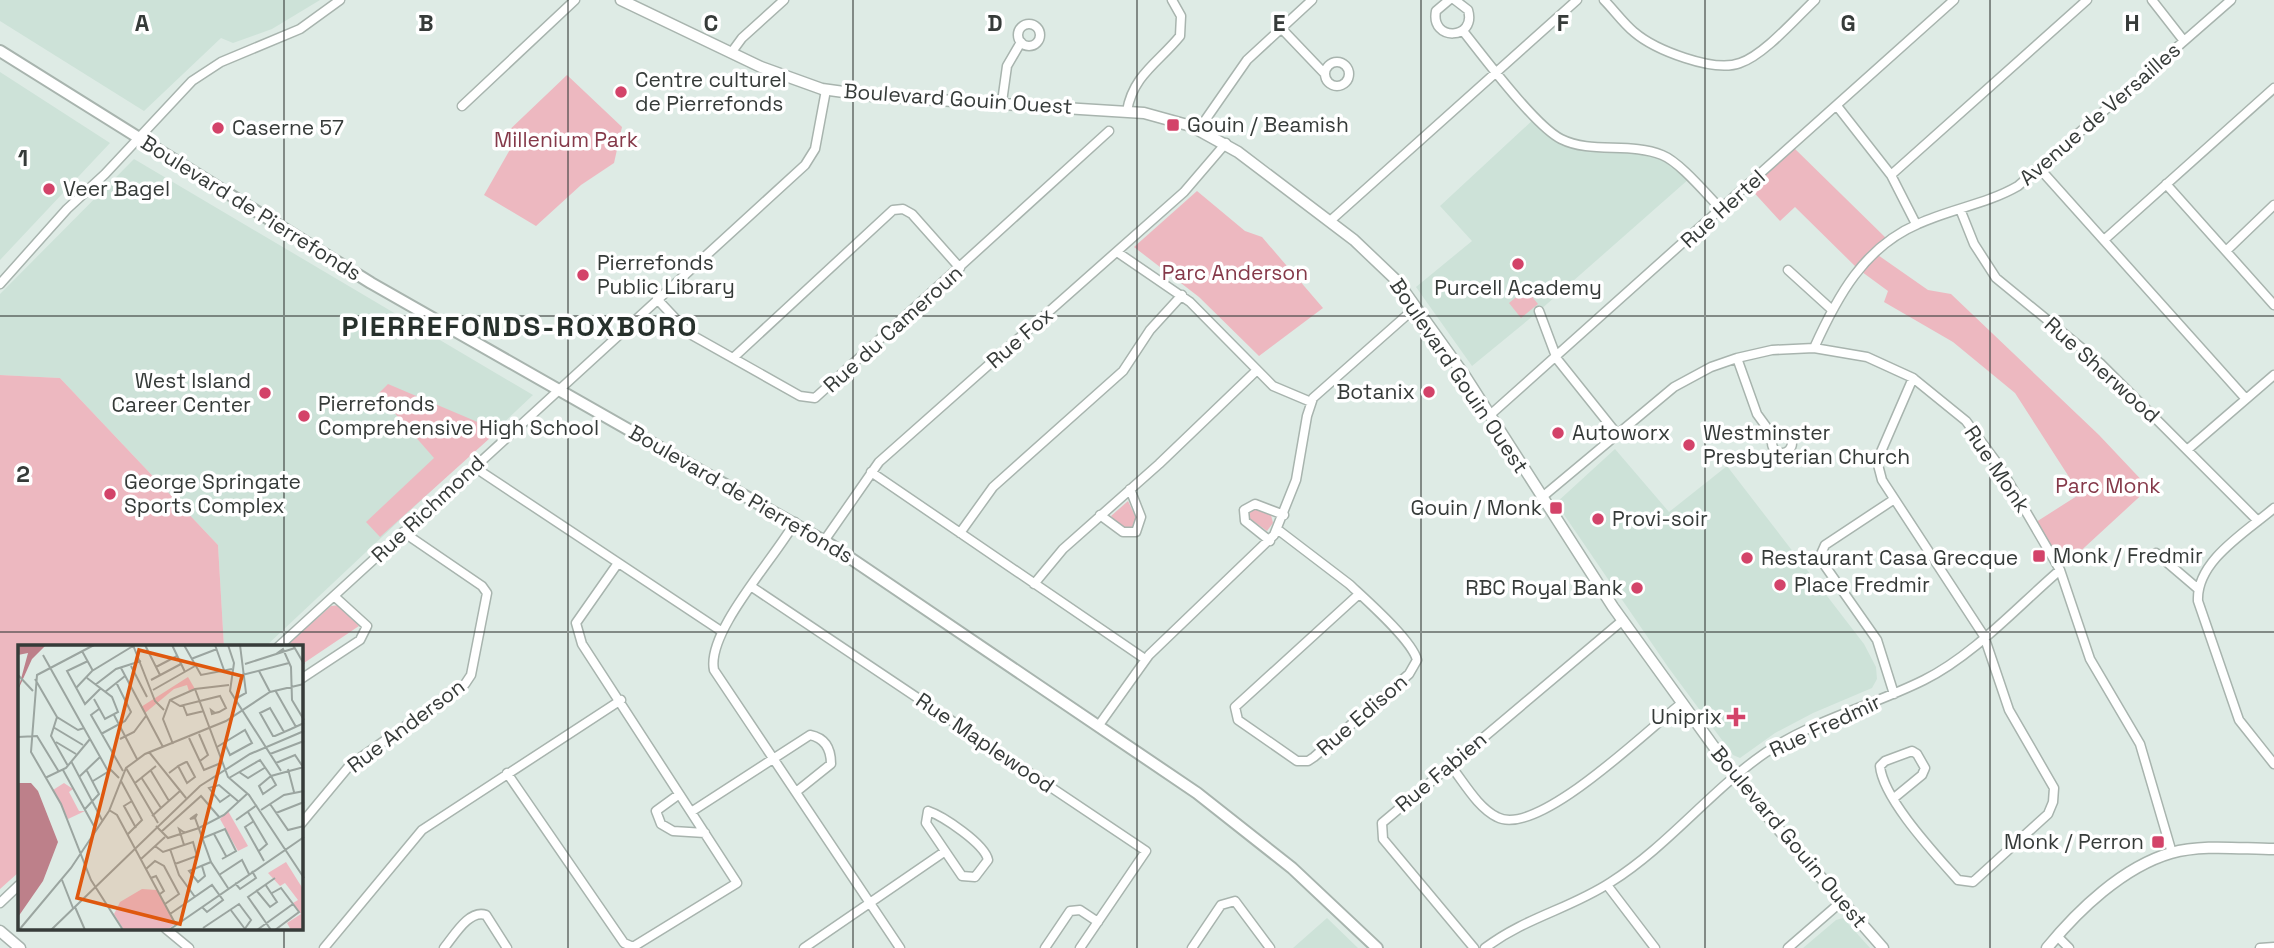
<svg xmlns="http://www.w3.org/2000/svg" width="2274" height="948" viewBox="0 0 2274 948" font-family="'Space Grotesk',sans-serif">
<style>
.built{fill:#cde2d8}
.green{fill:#edb8c0}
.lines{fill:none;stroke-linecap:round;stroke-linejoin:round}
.minor-casing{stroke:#a8b4ae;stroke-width:11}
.tertiary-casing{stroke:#a8b4ae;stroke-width:13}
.secondary-casing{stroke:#a8b4ae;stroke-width:14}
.minor{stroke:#fff;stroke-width:8}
.tertiary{stroke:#fff;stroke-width:10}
.secondary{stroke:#fff;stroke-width:10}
.grid{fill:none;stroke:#363b39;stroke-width:2;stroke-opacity:0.55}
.poi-dot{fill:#d34369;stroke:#fff;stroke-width:2.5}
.labels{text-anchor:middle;stroke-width:7;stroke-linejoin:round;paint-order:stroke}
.poi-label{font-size:21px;fill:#363b39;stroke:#fff;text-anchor:start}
.street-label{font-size:21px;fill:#363b39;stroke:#fff}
.park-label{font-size:21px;fill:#853949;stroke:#fff}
.district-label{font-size:28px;font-weight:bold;letter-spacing:2px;fill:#27312c;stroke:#fff}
.inset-road{fill:none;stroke:#9ba5a0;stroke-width:2}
.view{fill:#df580e;fill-opacity:0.15;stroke:#df580e;stroke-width:3.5}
.inset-edge{fill:none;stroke:#363b39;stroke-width:3.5}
.grid-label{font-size:23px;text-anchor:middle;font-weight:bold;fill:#363b39;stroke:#fff;stroke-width:7;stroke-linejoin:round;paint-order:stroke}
</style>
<rect width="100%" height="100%" fill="#deebe5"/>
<path class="built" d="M0,0H320L272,29L233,43L221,38L144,111L0,21Z
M0,72L110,143L0,260Z
M1536,117L1557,138L1664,155L1690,178L1539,311L1472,366L1416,287L1472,241L1440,206Z
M134,159L533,395L265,647H224L218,545L60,378L0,375V294Z
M1615,449L1669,512L1727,466L1864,644L1876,667L1877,679L1872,688L1813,713L1775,733L1740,758L1733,755L1668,667L1556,503Z
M1327,918L1358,948H1293Z
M1843,918L1870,948H1803L1836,920Z"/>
<path class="green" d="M567,75L622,127L614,163L581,185L536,226L484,195L512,146L504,135Z
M1792,146L1889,241L1875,253L1928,290L1951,294L2099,435L2149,488L2060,570L2033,524L2080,494L2015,393L1953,342L1884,302L1888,291L1858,269L1795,207L1780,221L1748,186Z
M1197,191L1245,231L1262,237L1323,308L1259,356L1199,297L1134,247Z
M1526,289L1538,304L1521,318L1509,303Z
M0,375L60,378L218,545L224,647H19V872L0,889Z
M388,384L487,426L490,438L380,537L366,522L434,458L378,394Z
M1128,501L1136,518L1132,529L1120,526L1111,516Z
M1254,508L1271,515L1273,523L1267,531L1249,518L1248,511Z
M340,605L359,626L301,665V647H285L331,606Z"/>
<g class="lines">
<g class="minor-casing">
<path id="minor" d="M1449,0L1436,11C1430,42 1477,40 1468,10L1455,0
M1604,0C1614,10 1623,23 1634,32C1655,50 1714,73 1740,63C1764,55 1796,18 1815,0
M2152,0L2184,41
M1018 35a11 11 0 1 1 22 0a11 11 0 1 1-22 0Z
M1281,28L1324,73
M1463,31C1483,56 1535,126 1561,139C1591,154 1630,142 1662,155C1680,162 1707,195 1722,210
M731,53L742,38L784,0
M1325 74a12 12 0 1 1 24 0a12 12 0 1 1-24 0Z
M1002,102L1007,66L1021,42
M462,106L575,0
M1837,106L1891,175L1916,224
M1127,111C1133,75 1159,62 1180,36L1181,16L1172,0
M1199,129L1247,60L1312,0
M2040,169L2246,399
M1891,175L2087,0
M2166,184L2274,305
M1960,209L1974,244L1996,278L2100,363L2258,521
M1330,221L1577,0
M2104,240L2274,88
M2226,251L2274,205
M1117,252L1190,302L1273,386L1311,402
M1788,270L1831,309
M0,284L67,209L105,174L192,81L221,62L300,29L340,0
M657,299L690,334L800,396L815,398L1109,131
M1539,311L1557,359L1617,434
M1814,348C1837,297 1864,247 1918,224C1950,209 1987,204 2018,186L2231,0
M733,358L893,210L903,209L912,214L960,268
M1737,358L1757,414L1773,436
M1490,415L1954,0
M1772 443a10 10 0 1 1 20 0a10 10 0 1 1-20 0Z
M2187,450L2274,375
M474,467L721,631
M871,472L1145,659
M1541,498L1674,387L1711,367L1737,358L1772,350L1814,348L1867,357L1913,378L1966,421L2000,467L2060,570L2090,659L2140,744L2172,853
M1893,500L1825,545L1821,554L1823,563L1877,640L1894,694
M2274,508C2246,532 2196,561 2198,601L2239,720L2274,764
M1100,515L1123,532H1136L1141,517L1130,489
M795,522C775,558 706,632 714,670L900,948
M1277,529L1349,584C1365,599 1412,640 1417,660L1409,674L1314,757L1308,761H1297L1238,720L1235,707L1359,594
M960,533L993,487L1123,371L1150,330L1182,295
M824,541L879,462L1184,192L1226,143
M1270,541L1245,521L1244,510L1255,504L1284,515
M2156,553L2197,588
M1034,584L1063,549L1159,464L1256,371
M752,587L1146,851L1080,948
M278,647L805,165L815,149L826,90
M301,679L360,640L367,626L334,596
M1099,725L1149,655L1274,535L1296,480L1307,416L1313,398L1416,307
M1450,765C1464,782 1477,807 1497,817C1537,839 1648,729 1682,703
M507,773L624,943L633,947L737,883L582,644L576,623L618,563
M678,795L656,811L661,824L673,831L705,833
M1894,798L1922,775L1925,768L1917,754L1912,751L1885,761L1880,766C1883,799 1936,855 1958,880L1973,882L2048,814L2053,802L2054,788L2009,710L1984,636L1882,480L1877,461L1913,378
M928,811C943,816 985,844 988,860L975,877L962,876L926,823Z
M691,812L810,735C825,738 831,749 831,764L796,792
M301,824L350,765L465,684L471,675L487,593L482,586L403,532
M1607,885L1655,948
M0,903L19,885
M166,929L189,948
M2057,936L2069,948
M324,948L422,830L621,700
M444,948C454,936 469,909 486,915L507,948
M804,948L944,852
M1045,948L1070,911L1080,910L1098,922
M1192,948L1221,905L1235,901L1270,948
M1474,948L1383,839L1382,823L1623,620
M1485,948C1526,917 1570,909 1611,882C1668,846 1710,791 1765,753C1813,720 1872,706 1924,680C1974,655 2017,607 2060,570
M1788,948L1841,902
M2260,948L2274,947"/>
</g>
<g class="tertiary-casing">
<path id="tertiary" d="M621,0L761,67L822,89L873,96L1144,113L1191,126L1238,152L1354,240L1397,281L1465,376L1613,607L1727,765L1774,824L1883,948
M0,931L20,948
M2047,948C2078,910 2123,867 2171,853C2203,844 2241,849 2274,849"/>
</g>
<g class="secondary-casing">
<path id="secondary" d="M0,51L371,283L831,545L1197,793L1292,868L1377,948"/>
</g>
<use href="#minor" class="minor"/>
<use href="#tertiary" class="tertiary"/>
<use href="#secondary" class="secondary"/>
</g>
<path class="grid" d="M284,0V647M568,0V948M853,0V948M1137,0V948M1421,0V948M1705,0V948M1990,0V948M0,316H2274M0,632H2274M284,929V948"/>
<g class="poi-dot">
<circle cx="621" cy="92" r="7"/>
<rect x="1166" y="118" width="14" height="14" rx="3.5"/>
<circle cx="218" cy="128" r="7"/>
<circle cx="49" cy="189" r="7"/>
<circle cx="1518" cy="264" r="7"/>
<circle cx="583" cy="275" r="7"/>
<circle cx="1429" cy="392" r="7"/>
<circle cx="265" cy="393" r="7"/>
<circle cx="304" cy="416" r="7"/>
<circle cx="1558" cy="433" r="7"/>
<circle cx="1689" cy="445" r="7"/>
<circle cx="110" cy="494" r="7"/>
<rect x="1549" y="501" width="14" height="14" rx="3.5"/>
<circle cx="1598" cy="519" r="7"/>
<rect x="2032" y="549" width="14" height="14" rx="3.5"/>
<circle cx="1747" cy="558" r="7"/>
<circle cx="1780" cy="585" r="7"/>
<circle cx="1637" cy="588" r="7"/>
<path d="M1732.5 706.5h7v7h7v7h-7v7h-7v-7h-7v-7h7z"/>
<rect x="2151" y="835" width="14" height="14" rx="3.5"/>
</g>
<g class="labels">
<g class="poi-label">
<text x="635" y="87">Centre culturel<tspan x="635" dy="24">de Pierrefonds</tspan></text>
<text x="1187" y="132">Gouin / Beamish</text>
<text x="232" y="135">Caserne 57</text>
<text x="63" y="196">Veer Bagel</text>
<text x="597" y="270">Pierrefonds<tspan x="597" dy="24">Public Library</tspan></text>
<text x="1518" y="295" text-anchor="middle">Purcell Academy</text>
<text x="251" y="388" text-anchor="end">West Island<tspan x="251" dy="24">Career Center</tspan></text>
<text x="1415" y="399" text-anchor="end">Botanix</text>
<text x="318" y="411">Pierrefonds<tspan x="318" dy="24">Comprehensive High School</tspan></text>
<text x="1572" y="440">Autoworx</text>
<text x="1703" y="440">Westminster<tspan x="1703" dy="24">Presbyterian Church</tspan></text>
<text x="124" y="489">George Springate<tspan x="124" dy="24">Sports Complex</tspan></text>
<text x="1542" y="515" text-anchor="end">Gouin / Monk</text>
<text x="1612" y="526">Provi-soir</text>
<text x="2053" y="563">Monk / Fredmir</text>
<text x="1761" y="565">Restaurant Casa Grecque</text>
<text x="1794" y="592">Place Fredmir</text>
<text x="1623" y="595" text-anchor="end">RBC Royal Bank</text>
<text x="1722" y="724" text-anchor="end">Uniprix</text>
<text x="2144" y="849" text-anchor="end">Monk / Perron</text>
</g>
<g class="street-label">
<text transform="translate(958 99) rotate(4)" y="7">Boulevard Gouin Ouest</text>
<text transform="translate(2100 114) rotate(-41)" y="7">Avenue de Versailles</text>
<text transform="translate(251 208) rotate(32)" y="7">Boulevard de Pierrefonds</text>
<text transform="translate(1723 209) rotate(-42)" y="7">Rue Hertel</text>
<text transform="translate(893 329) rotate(-42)" y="7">Rue du Cameroun</text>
<text transform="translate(1020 338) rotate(-41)" y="7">Rue Fox</text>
<text transform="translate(2102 370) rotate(42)" y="7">Rue Sherwood</text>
<text transform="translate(1459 376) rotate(56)" y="7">Boulevard Gouin Ouest</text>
<text transform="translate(1997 469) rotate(56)" y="7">Rue Monk</text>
<text transform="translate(741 494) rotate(30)" y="7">Boulevard de Pierrefonds</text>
<text transform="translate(428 509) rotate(-43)" y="7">Rue Richmond</text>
<text transform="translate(1362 715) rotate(-41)" y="7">Rue Edison</text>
<text transform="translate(406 726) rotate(-37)" y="7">Rue Anderson</text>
<text transform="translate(1825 726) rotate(-25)" y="7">Rue Fredmir</text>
<text transform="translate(985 743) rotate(34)" y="7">Rue Maplewood</text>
<text transform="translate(1441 772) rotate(-40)" y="7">Rue Fabien</text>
<text transform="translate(1789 837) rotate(50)" y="7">Boulevard Gouin Ouest</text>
</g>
<g class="park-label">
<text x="566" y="147">Millenium Park</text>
<text x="1235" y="280">Parc Anderson</text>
<text x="2108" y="493">Parc Monk</text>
</g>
<g class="district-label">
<text x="520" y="336">PIERREFONDS-ROXBORO</text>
</g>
</g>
<g transform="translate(18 645)">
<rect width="285" height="285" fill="#deebe5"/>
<path d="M170,32L177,44L171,46L169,40L156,44L127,68L123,62ZM46,138L55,144L51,147L61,166H67L50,174L35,145ZM210,166L230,201L220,206L202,174ZM268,217L285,244V285H273L269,278L283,269L275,258L280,255L267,238L262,241L250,228ZM124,244L139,245L157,279L149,285H106L96,269L102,257Z" fill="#edb8c0"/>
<path d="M0,0H28L14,14L0,45L10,8L0,10ZM0,138H13L20,146L40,197L25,236L0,272Z" fill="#bd808a"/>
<path class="inset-road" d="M76,0L19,30L13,107L43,159L73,235L105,285M115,0L137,56L146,65M127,0L142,30M154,0L167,27M166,0L183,30L214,24M197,0L206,25M210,0L216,18L212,46L263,126M275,0L286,19M64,6L75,26M258,9L265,4L273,22L274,55L286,75M25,10L90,126M173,14L199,4M70,16L49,26L67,59L83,43M227,19L277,3M113,21L129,52M138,22L159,11M103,23L145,102M241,26L252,47M0,30L15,46M224,30L271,18M69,33L94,52L100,67L87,74L76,54M17,34L39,72L60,85L66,83M133,35L163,19M77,40L98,24L123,16M58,43L74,26L115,1M177,44L210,132L231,150L286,233M135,45L177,21M257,45L278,82M87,47L107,31M217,54L228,48L222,0M152,55L162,61L202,51L208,63L201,67L197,68L194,69L193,65L197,68M165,60L169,70L186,66M81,64L73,70L105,126M96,70L119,114M39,72L33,91L50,121M35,82L65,100M266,87L252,63L242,68L255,91H257L273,84L286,78M83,89L107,76L113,67L98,37M181,89L190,110L182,116M0,92L19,91L41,127M171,93L186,125L203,118M102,94L116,87L128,71M38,97L58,109M155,99L145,74L152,55L177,44L211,40M199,102L227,85L234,98L212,110L207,99M131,107L168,153M252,109L286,96M53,116L84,175M258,118L277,110L285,122M108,123L140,178M270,124L276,147M45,125L77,183M133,126L151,156M221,127L230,133L248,122M151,128L159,122L160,121L168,117H169L177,132L169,138L160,121M61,132L82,112M123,132L143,163M27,133L48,123L72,94M211,133L242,115L253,131L258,140L245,149L241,141L253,131L286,122M75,136L93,125L101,133M103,136L124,175L109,190M117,138L138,121M212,150L202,157L191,143L201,140L221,157M114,156L106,161L118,183M252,159L270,185L286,181M67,164L81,149L68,124M91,165L99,170L158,280M243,165L266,150L286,146M230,167L249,199L241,206M258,168L286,157M134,171L162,146M177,173L179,169L172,174L177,173L193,217L210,243M218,175L239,160M236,176L227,182L246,216M138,181L150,193L181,183L206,170L230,148M143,187L183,151L202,173M196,189L208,211M185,193L207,184L218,206L204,214M166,200L161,184L167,188M137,201L145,207L175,197L179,211L157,219M152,204L161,230L177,252M123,214L147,192M184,221L187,231L180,237L171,226L193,217M128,224L137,216L146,221L161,249L147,259M201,230L224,215L231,229M133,233L138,231L146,246L142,249M44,235L55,263M217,238L222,244L238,233L234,226M238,245L252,262L259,257L247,239M254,248L263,243L281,267L257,285M57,262L67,285M212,264L227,284M152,269L194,240L205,255L189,267L184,262M185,283L221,259L233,275L226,285M1,285L53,223L91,166L108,123L127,109L208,76L252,47L286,39M33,285L182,141L232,109L286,86M151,285L286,192M239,285L275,259M253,285L230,252L257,233"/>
<path class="view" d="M121,5L224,31L162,279L59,253Z"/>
<rect width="285" height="285" class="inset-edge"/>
</g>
<g class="grid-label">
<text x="142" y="31">A</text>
<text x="426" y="31">B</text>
<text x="711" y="31">C</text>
<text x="995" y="31">D</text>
<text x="1279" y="31">E</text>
<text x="1563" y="31">F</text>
<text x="1848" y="31">G</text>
<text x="2132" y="31">H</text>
<text x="23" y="166">1</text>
<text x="23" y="482">2</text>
</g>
</svg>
